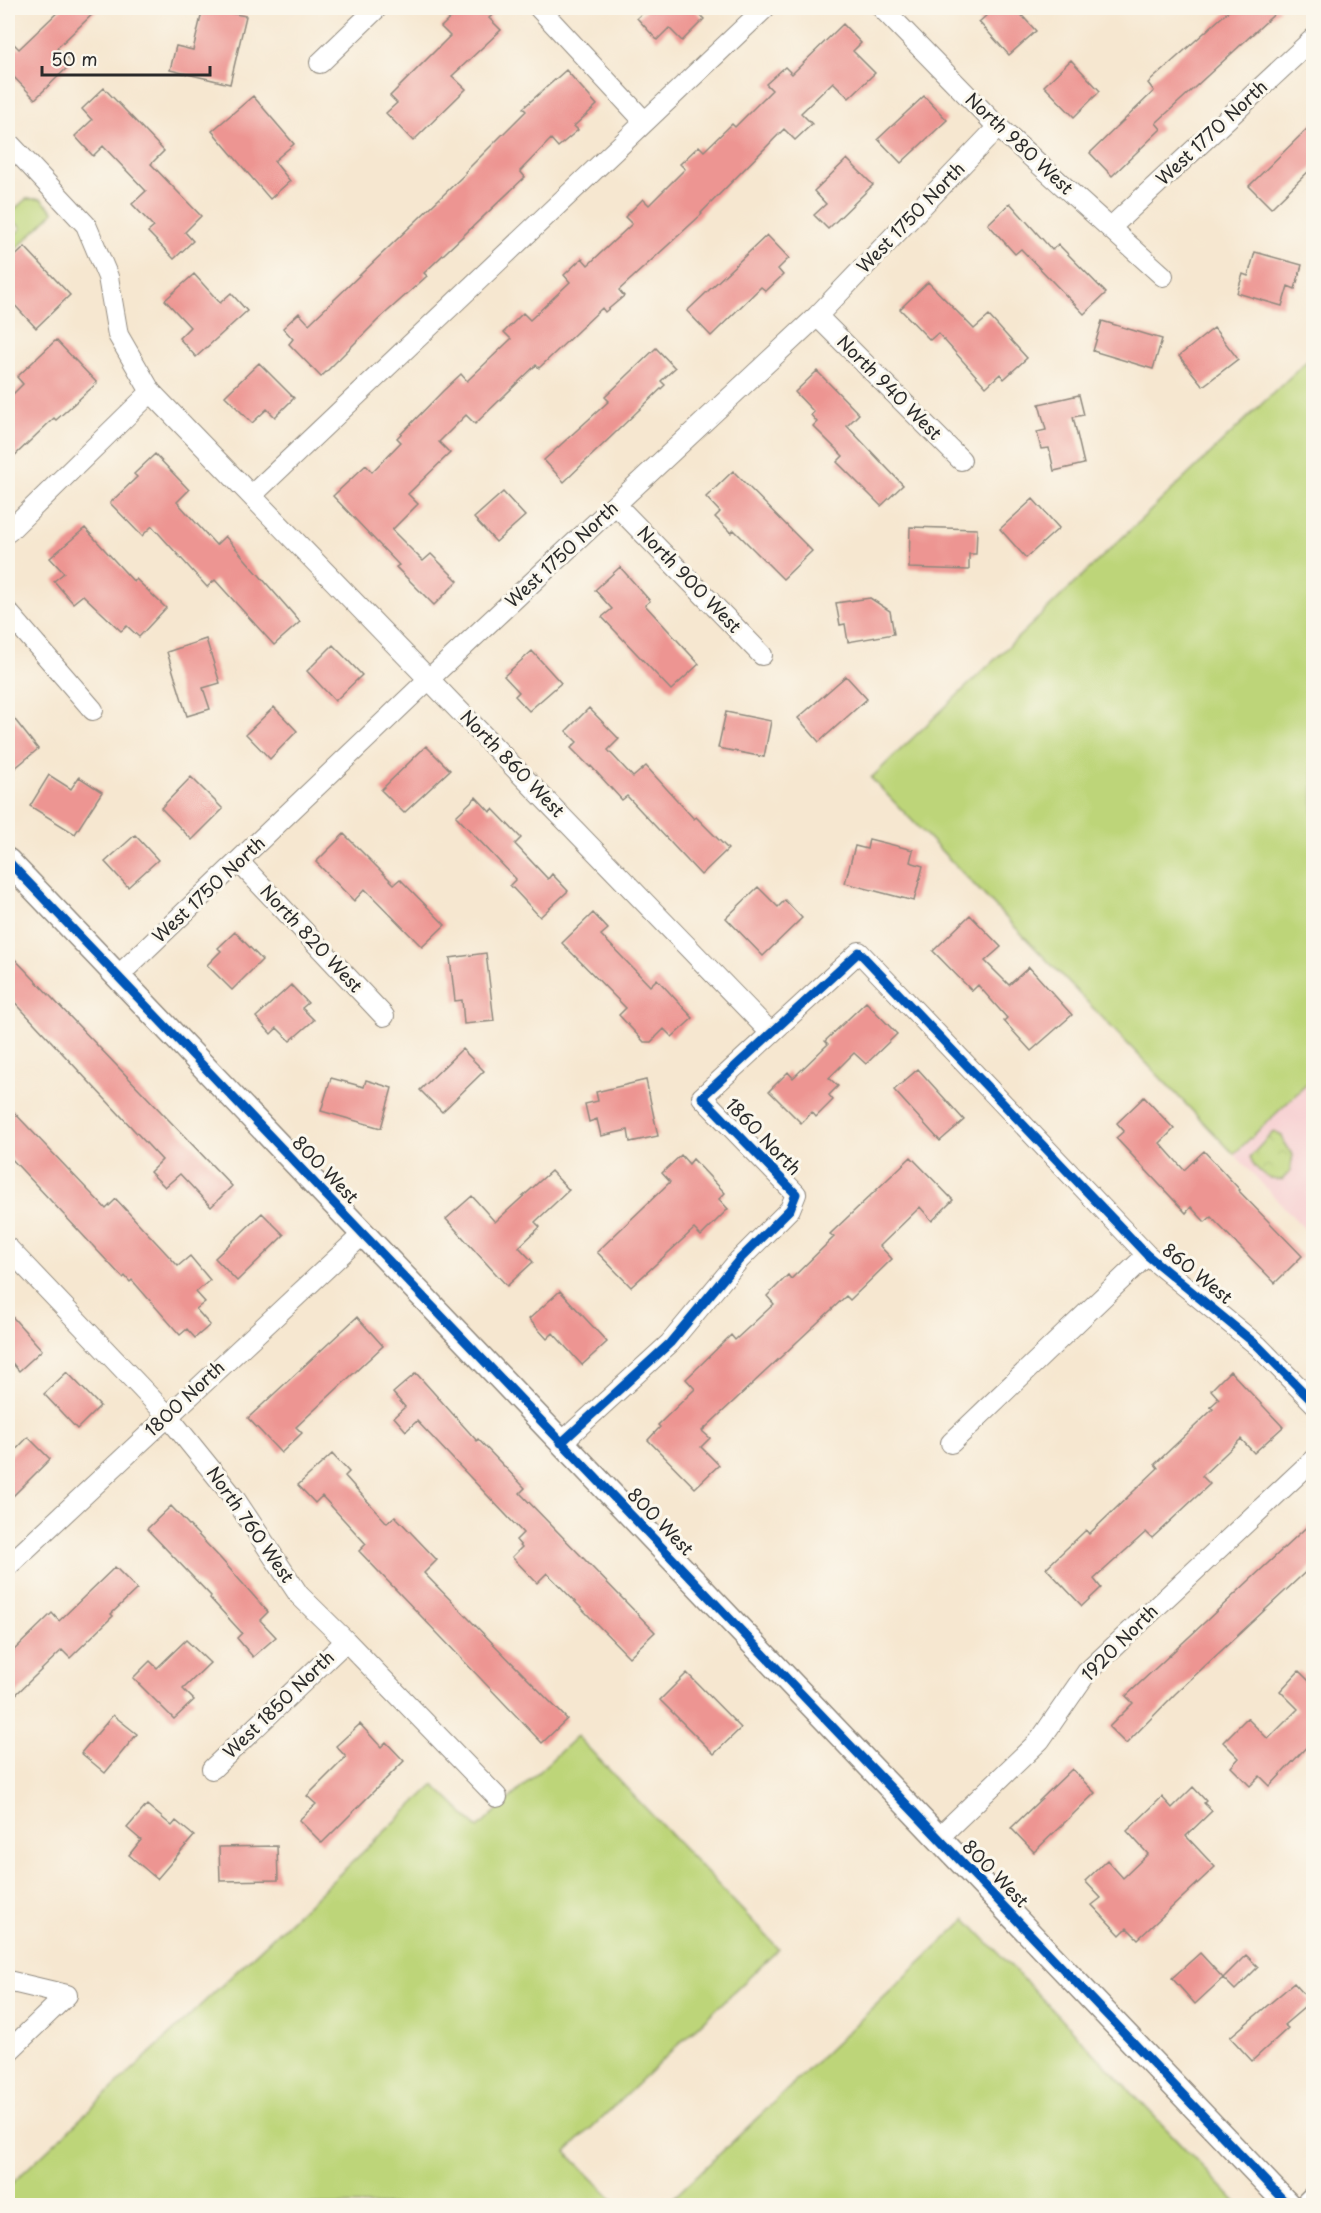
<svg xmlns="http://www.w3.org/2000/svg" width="1321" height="2213" viewBox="0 0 1321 2213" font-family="'Playpen Sans',sans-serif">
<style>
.built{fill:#f7cfd1}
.green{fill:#bdd579;stroke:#748052;stroke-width:1.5}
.park{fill:url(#park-crowns);stroke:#748052;stroke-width:1.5}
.building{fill:#ed9592}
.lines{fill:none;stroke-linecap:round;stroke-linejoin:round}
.minor-casing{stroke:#90897e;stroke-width:22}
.tertiary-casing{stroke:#90897e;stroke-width:27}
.minor{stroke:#fff;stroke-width:20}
.tertiary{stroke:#fff;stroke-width:24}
.cycleway-casing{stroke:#fbf7ec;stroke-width:13}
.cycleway{stroke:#0057b8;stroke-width:9}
.labels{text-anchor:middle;stroke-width:6;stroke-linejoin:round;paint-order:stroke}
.street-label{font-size:18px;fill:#2b2b2b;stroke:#fbf7ec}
</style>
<defs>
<pattern id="park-crowns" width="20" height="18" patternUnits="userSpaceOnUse" patternTransform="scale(1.5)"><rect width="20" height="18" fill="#bdd579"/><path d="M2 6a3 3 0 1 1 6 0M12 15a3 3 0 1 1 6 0" fill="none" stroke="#a3b769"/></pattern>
</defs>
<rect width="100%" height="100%" fill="#fbf7ec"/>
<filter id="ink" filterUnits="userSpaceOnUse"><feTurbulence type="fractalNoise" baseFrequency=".0167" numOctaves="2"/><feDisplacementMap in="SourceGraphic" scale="12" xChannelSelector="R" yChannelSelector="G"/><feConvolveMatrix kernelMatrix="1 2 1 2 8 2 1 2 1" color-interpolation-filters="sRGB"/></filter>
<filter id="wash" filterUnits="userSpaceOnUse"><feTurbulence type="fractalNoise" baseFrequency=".008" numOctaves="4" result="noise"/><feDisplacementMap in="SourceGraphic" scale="24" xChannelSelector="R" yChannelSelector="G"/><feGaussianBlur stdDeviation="1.35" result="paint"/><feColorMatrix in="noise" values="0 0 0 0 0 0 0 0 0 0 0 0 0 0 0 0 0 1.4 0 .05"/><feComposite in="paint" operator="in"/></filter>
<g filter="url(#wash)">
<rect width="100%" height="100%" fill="#f6e7d0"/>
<path class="built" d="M1313,1078V1238L1234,1154Z"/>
<path class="green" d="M26,199H41L54,212L8,257V242L21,228L8,215Z
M1313,355V1078L1234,1154L871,778Z
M577,1736L779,1949L566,2152L619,2205H8V2187L434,1785L478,1828Z
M966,1919L1239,2205H666Z"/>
<path class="park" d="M1274,1131L1282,1135L1284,1144L1293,1155L1290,1171L1282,1180C1268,1181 1255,1170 1250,1157Z"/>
<g id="blocks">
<path class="building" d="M62,8H99L57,48L72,63L35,99L8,71V38L19,49Z
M203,8L246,16L230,84L170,70L176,46L193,50Z
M461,8H500L489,18L501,30L452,76L466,89L413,141L386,113L397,103L390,96L450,36L441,27Z
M648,8H693L704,19L682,41L669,28L657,40L637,18Z
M995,8H1015L1036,31L1009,55L979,22Z
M1232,8H1281L1156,123L1161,129L1112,176L1090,153L1154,91L1148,83Z
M843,24L861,43L853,51L875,73L849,98L833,82L801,113L812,124L795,140L784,129L701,213L702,214L619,290L624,296L605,312L602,308L539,368L536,365L475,424L466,415L439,442L450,453L408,494L418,504L392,530L423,561L431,554L458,581L434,605L396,567L399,565L333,496L366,465L372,472L401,442L397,438L443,391L461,374L467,381L511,339L504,332L523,313L530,320L570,282L564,275L582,258L588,265L632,224L625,217L643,199L649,205L685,169L680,164L699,146L704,151L732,124L735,127L772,90L766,84L785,67L792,74Z
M1071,60L1100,91L1074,117L1044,86Z
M566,70L597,105L574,126L578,130L558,147L551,139L520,171L525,177L424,273L427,276L379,319L321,377L289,344L293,339L283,328L299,313L309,324L466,173L465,172L526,111L523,108Z
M104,88L164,151L151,164L201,216L185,232L193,241L174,259L148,232L154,227L132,204L146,191L103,146L93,156L75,136L92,120L82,109Z
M253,96L294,144L274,161L290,181L270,199L212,131Z
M924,96L947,120L901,163L878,139Z
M1314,122V166L1271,208L1249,186Z
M847,159L873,185L828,229L814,215L826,204L814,191Z
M1010,203L1052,250L1058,244L1106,293L1084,314L1021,249L1015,254L988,224Z
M767,235L789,258L778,269L783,275L766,291L761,287L711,336L687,311Z
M25,247L70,295L36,328L8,298V263Z
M1255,252L1302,265L1295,289L1288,286L1282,306L1237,293L1243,274L1248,276Z
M194,274L220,303L231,293L247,311L196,357L179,338L190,327L165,300Z
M928,282L974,329L989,316L1027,358L1004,379L1000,374L986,387L938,333L930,340L900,309Z
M1102,321L1162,339L1153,369L1093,351Z
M1214,328L1238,359L1203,386L1179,356Z
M56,340L97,383L56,420L54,418L8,462V399L23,384L17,377Z
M656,348L675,368L661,381L665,385L564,482L544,460L609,401L605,397Z
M259,363L294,398L275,417L267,409L252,423L225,396Z
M817,371L859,414L847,426L903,485L881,506L837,462L843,456L813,426L817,422L811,415L814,412L795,392Z
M1079,395L1084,415L1073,417L1084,464L1054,471L1049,448L1041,449L1037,432L1046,430L1039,404Z
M155,454L189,490L177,502L216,545L225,536L300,622L274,645L215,580L207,587L152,526L142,536L110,503L137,477L134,474Z
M733,471L812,551L783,579L734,530L731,533L715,517L720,512L706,497Z
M503,492L525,516L496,542L474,518Z
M1033,499L1059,528L1026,558L1000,529Z
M910,527L977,529L976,554H969V570L909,568Z
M85,528L134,582L136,579L166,608L139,637L127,626L121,631L83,595L73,603L54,581L64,573L50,558Z
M620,567L650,601L645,605L699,664L671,690L602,617L612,609L595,590Z
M870,598L890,611L894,634L848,642L845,624L840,625L836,603Z
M206,639L220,683L203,688L210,709L187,716L167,652Z
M333,645L362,675L335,701L307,671Z
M532,651L561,683L529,711L515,696L519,692L504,676Z
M846,676L867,699L819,742L798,718Z
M274,707L297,731L270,759L246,734Z
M589,708L619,739L608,750L633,777L646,766L694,819L696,817L728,849L701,875L627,796L622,800L591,766L590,767L571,748L577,742L566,731Z
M8,711L38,749L8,774Z
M726,712L771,721L764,757L718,748Z
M426,746L450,770L404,813L381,790Z
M49,775L71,789L79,777L102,792L75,834L30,806Z
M191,777L223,809L192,840L161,808Z
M476,797L490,812L493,809L521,838L515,844L548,879L552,874L568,891L540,917L510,885L516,879L456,816Z
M344,834L394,884L400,879L445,925L422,947L365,889L354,901L316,862Z
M135,835L158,860L128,887L105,862Z
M869,839L913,850L910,862L923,866L914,901L845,883L855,846L867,849Z
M758,887L778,907L785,900L802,918L763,956L726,918Z
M593,913L608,929L601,935L650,986L657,979L693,1018L672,1037L664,1029L651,1042H644L619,1015L626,1008L562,943Z
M970,915L1001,947L985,961L1009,985L1029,967L1072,1015L1031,1051L1004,1021L1007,1018L978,985L972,991L933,951Z
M235,932L262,960L232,990L207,965L221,951L218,948Z
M8,952L232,1186L211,1207L180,1174L165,1187L150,1172L162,1160L8,995Z
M486,953L494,1021L464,1024L462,1000L455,1001L450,958Z
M291,985L308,1003L302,1008L314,1020L290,1041L277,1028L271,1034L256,1017Z
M866,1002L897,1034L866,1064L854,1053L829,1078L838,1086L829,1095L833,1100L816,1117L812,1112L801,1123L769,1091L788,1072L793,1078L828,1044L825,1041Z
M462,1049L484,1071L442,1112L420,1090Z
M918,1069L964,1120L940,1141L894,1090Z
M331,1078L364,1087L366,1080L392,1088L381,1128L321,1111Z
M646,1080L658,1136L630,1142L628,1130L601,1136L597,1119L589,1122L585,1104L598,1101L596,1092Z
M1144,1097L1174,1129L1160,1143L1184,1170L1204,1151L1240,1190L1239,1191L1302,1256L1275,1283L1211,1217L1205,1222L1191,1207L1186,1213L1116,1138L1124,1131L1117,1123Z
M8,1106L106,1209L116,1199L178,1266L190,1256L210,1280L196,1292L205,1302L196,1309L210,1325L195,1338L187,1329L180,1335L132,1280L130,1282L125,1276L123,1278L8,1155Z
M681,1155L689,1164L693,1159L725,1193L719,1199L728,1209L701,1236L694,1229L631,1287L597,1252L670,1182L662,1173Z
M911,1157L953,1200L932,1221L920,1207L880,1246L892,1259L850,1300L846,1296L702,1431L710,1438L701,1447L719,1465L695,1488L648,1440L660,1427L658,1425L695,1389L686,1379L731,1335L735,1340L774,1304L767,1296L788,1275L791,1279L834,1237L830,1234Z
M551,1171L569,1190L535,1222L540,1227L519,1247L533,1262L507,1286L446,1219L472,1196L495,1222Z
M262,1213L284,1235L237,1281L215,1258Z
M560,1291L607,1342L582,1365L553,1333L547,1339L529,1319Z
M8,1312L42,1350L19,1371L8,1358Z
M357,1317L383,1346L296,1427L302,1433L281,1453L248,1418Z
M1230,1371L1283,1427L1254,1453L1241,1439L1202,1476L1210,1484L1152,1538L1146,1532L1094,1579L1101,1588L1082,1606L1046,1568L1086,1530L1089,1534L1158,1468L1155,1464L1213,1409L1210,1407L1219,1399L1211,1390Z
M67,1372L100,1406L77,1429L44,1394Z
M416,1373L477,1441L478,1439L525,1488L520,1493L655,1632L629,1657L547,1573L537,1583L512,1557L522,1547L516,1540L523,1533L417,1421L406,1431L394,1417L405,1407L393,1393Z
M28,1437L50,1459L8,1501V1458Z
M332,1454L349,1472L345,1476L387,1523L395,1516L437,1560L424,1573L567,1719L542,1743L359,1551L366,1544L322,1496L315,1503L298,1485Z
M171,1506L221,1559L268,1612L260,1620L276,1637L253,1657L237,1638L242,1633L210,1598L211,1596L147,1529Z
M1314,1520V1564L1175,1694L1126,1744L1109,1727L1133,1703L1126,1696Z
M115,1567L137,1589L111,1614L113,1616L70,1658L62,1650L8,1702V1656L52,1613L59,1621Z
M186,1640L210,1663L183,1689L194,1700L174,1719L133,1678L150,1661L157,1668Z
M1299,1671L1314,1686V1739L1270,1786L1260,1776L1250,1786L1231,1767L1239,1758L1223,1742L1247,1718L1268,1739L1298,1709L1280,1691Z
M687,1673L741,1728L714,1754L660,1700Z
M113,1715L137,1734L105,1773L81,1753Z
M360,1724L381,1747L386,1742L404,1761L322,1843L299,1820L316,1804L307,1796L346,1757L336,1746Z
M1072,1769L1095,1793L1034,1852L1011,1828Z
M1193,1787L1206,1801L1204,1803L1212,1811L1186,1836L1215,1867L1138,1939L1127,1928L1120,1935L1092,1905L1101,1898L1085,1881L1107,1860L1123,1878L1148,1854L1127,1831L1162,1797L1172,1808Z
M147,1805L172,1826L176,1821L194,1836L157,1879L129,1855L141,1840L127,1828Z
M277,1846L278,1880L220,1881L219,1847Z
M1200,1953L1223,1978L1195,2004L1172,1978Z
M1246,1955L1258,1967L1235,1990L1223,1978Z
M1294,1983L1311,2002L1284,2025L1288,2028L1252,2061L1230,2037Z"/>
</g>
</g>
<g filter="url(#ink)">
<use href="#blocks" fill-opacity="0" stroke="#90897e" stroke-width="1.5"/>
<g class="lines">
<g class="minor-casing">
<path id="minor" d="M539,8L645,122
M882,8L998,127L1163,276
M320,63L377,8
M8,142L86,225L108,277L118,335L151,392L771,1033
M1110,228L1314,38
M817,316L961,460
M252,495L765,8
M616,505L762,655
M8,532L151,392
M8,612L93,710
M239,862L384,1016
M118,976L430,678L817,316L998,127
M8,1248L167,1415L235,1499L299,1595L346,1641L497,1797
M561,1443L670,1343L739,1260L790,1209L796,1194L702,1097L859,952L1147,1255L1258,1346L1314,1403
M951,1443L1147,1255
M8,1566L363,1234
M212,1769L346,1641
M938,1838L1040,1740L1087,1672L1314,1459
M8,1981L67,1995
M8,2052L67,1995"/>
</g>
<g class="tertiary-casing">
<path id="tertiary" d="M8,861L1289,2206
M1306,2206L1314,2198"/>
</g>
<use href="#minor" class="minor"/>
<use href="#tertiary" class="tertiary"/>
<g class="cycleway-casing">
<path id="cycleway" d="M8,861L1289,2206
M561,1443L670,1343L739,1260L790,1209L796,1194L702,1097L859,952L1147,1255L1258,1346L1314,1403"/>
</g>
<use href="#cycleway" class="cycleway"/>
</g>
</g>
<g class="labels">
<g class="street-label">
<text transform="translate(1212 133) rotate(-43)" y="6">West 1770 North</text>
<text transform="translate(1019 144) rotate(43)" y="6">North 980 West</text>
<text transform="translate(911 218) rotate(-46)" y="6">West 1750 North</text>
<text transform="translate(889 388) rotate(45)" y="6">North 940 West</text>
<text transform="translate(562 555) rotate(-43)" y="6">West 1750 North</text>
<text transform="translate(689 580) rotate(46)" y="6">North 900 West</text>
<text transform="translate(512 764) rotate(46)" y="6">North 860 West</text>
<text transform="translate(209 890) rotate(-43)" y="6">West 1750 North</text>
<text transform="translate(311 939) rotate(47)" y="6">North 820 West</text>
<text transform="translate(763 1137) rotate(46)" y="6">1860 North</text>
<text transform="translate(325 1170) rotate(46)" y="6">800 West</text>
<text transform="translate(1197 1274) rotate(39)" y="6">860 West</text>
<text transform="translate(185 1399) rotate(-43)" y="6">1800 North</text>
<text transform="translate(660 1522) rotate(46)" y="6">800 West</text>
<text transform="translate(250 1525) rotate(55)" y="6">North 760 West</text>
<text transform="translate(1120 1643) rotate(-45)" y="6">1920 North</text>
<text transform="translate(279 1705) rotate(-44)" y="6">West 1850 North</text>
<text transform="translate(995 1874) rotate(46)" y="6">800 West</text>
</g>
</g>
<rect width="1321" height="2213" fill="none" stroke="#fbf7ec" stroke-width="30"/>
<path d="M42 66v9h168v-9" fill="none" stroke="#2b2b2b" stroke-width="3"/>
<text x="51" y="66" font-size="18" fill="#2b2b2b" stroke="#fbf7ec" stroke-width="4.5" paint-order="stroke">50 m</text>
</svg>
